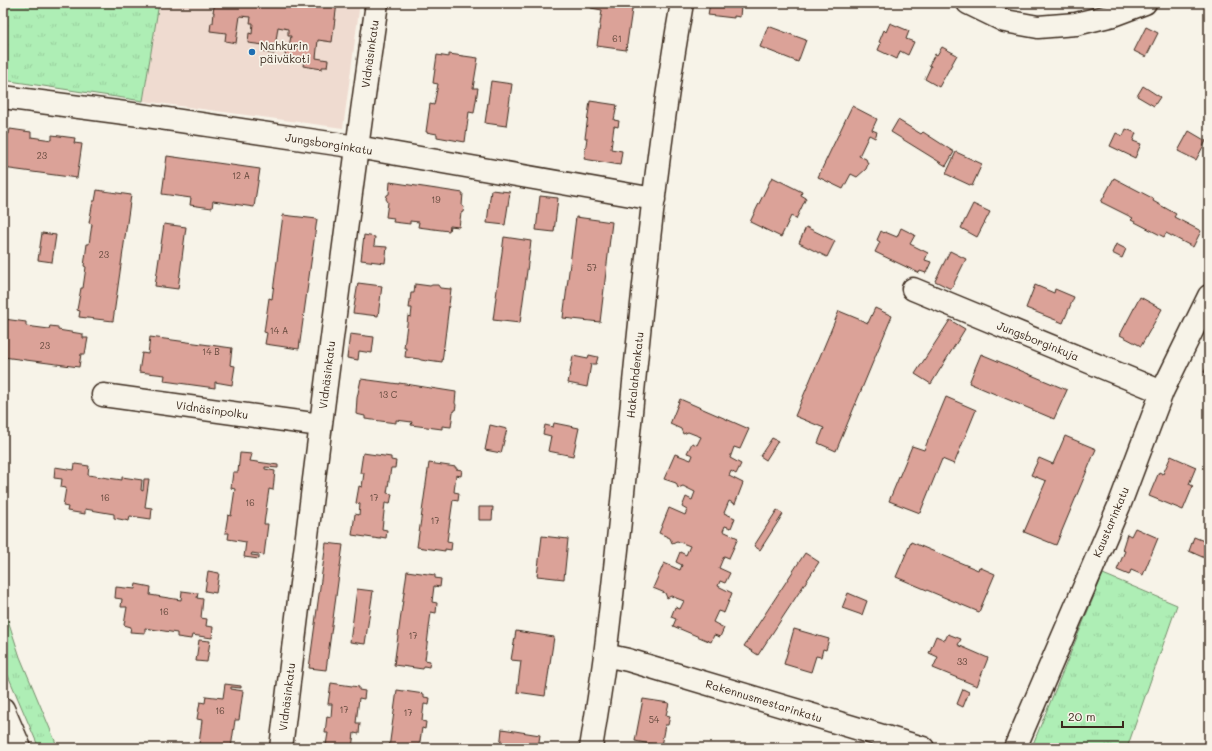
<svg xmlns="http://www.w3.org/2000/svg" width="1212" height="751" viewBox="0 0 1212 751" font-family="Mali,sans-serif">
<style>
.built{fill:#efdbd0}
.grass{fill:url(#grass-tufts);stroke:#748c6a}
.building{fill:#dba298;stroke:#3b2a1e}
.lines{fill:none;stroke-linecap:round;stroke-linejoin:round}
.minor-casing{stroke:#3b2a1e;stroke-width:25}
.major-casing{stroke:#3b2a1e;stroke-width:25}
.minor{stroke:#f7f3e8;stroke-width:22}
.major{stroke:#f7f3e8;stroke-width:22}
.poi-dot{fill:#1f6fb2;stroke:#f7f3e8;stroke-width:1.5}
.labels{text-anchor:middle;stroke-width:3.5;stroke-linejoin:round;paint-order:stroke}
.number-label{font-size:9px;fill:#63483c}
.poi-label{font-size:11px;fill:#3b2a1e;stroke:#f7f3e8;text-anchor:start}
.street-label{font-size:11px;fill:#3b2a1e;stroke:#f7f3e8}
</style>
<defs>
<pattern id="grass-tufts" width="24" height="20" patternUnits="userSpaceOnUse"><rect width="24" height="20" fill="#aeeeb5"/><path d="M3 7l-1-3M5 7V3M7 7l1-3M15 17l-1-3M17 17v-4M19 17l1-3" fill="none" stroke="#97cc9b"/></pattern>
</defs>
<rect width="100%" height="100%" fill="#f7f3e8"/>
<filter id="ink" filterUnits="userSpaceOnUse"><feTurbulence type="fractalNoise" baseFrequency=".025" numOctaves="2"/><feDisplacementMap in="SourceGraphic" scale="8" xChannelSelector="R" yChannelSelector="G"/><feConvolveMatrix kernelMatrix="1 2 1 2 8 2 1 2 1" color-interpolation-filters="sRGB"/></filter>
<g filter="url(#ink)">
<path class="built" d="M159,3H360L343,128L143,101Z"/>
<path class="grass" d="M3,3H159L143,101L3,80Z
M1103,574L1177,605L1127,748H1050L1033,744Z
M3,605L20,657L58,748H39L3,664Z"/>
<path class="building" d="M215,3H337L332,42L318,40L316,58L328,60L327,67H322V69L303,66L304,60L285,57L286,47H289L291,36H288V29L278,27L274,54L263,52L264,45L248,43L249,33L252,34L253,23H250L251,17L240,16L236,43L225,41L226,33L210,31L211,23H213L214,12H213Z
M591,3H633L626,50L597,46L602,10L591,8Z
M710,3H735V5L741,6L740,17L734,16V18L708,15Z
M1199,3H1209V10Z
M890,23L909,31L906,39L914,42L908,55L900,51L897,59L878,50L881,43L879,42L884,30L886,32Z
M768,26L806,40L798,62L760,47Z
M1146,27L1158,33L1146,57L1134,51Z
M942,47L957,55L939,87L925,79L931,66L929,65L935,54L937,55Z
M449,54L478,58L473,88H478L474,113L469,112L465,142L437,137V134L426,132L430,104L434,105L438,84L433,83L437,55L449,57Z
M491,81L512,84L506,126L485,123Z
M1143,86L1160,97L1154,106L1137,96Z
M590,101L617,105L614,120L619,121L618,127L614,126L611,149L622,151L620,165L584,159L587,138H585Z
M852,106L877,119L872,130L877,132L875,138L869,135L859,156L866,159L868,164L866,169L857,177L851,174L843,189L818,177Z
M898,120L921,134L923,132L954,152L946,166L891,132Z
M10,129L31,132V137L52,140V135L75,138L74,143L82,144L77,178L3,168V133L9,134Z
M1126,129L1136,133L1133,141L1141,144L1135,158L1110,146L1116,133L1123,136Z
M1189,131L1206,141L1196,160L1178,151Z
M956,152L982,164L972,186L946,174Z
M167,156L260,169L254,207L213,201L212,208L190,205L191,198L162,194Z
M772,177L802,192L801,195L806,198L796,219L791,216L781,237L750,222Z
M1114,178L1154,199L1153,201L1176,214L1174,217L1201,231L1193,247L1166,233L1164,237L1131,220L1133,218L1101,202Z
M390,182L463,193L462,206L464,207L463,212L461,213L459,227L450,226L449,231L418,227L419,222L410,221V224L393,222L394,218L386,217L388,202L386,199L387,195L389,194Z
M97,190L131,195L113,321L79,317L80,311L77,310L81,288H83L86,267L84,266L87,244H89L92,224L89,223L93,201H95Z
M491,190L510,192L505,225L487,223Z
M540,196L558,198L554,232L536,230Z
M973,204L990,212L977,237L961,228Z
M283,215L317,219L299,349L265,344L267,333L264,332L269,298L272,299Z
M576,217L612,222L600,322L563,318Z
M164,224L186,227L178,289L155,286Z
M806,227L835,241L827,257L799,243Z
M901,228L915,235L910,244L928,253L925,260L931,262L926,273L920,271L919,273L875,252L880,242L877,240L881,231L884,233L885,232L897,237Z
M42,233L56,235L52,262L38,260Z
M364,235L375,237L374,246L387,247L385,263L361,260Z
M504,237L531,241L520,323L493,320Z
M1116,244L1126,249L1122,258L1112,253Z
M950,251L966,259L951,289L935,281Z
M358,283L382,286L378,316L353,313Z
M415,284L430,286L432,285H438L440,288L451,289L442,362L428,360L427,361L421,360L419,359L405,357L406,348H404L408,316L411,317L412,308H409L411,293H414Z
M1035,285L1054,293L1055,289L1074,297L1063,323L1026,308Z
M1140,297L1162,309L1141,346L1120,335Z
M875,308L892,316L836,451L818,443L824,428L795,416L839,311L868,323Z
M4,319L26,322V326L49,329L50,326L58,327V330L83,334V338H88L85,354H81L79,367L3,357Z
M950,320L965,329L931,384L915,374Z
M350,334L374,337L372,353L359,351L358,360L347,358Z
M150,337L232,348L230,365L235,366L232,385L215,382V388L164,381L165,375L139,372L142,353L148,354Z
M981,354L1067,390L1054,419L969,383Z
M589,355L598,357L596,364H591L587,387L568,383L573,356L588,359Z
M1209,363V375L1204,372Z
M361,379L399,384V383L456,392L455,403L456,405L455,411L453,412L451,427L442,426V429L411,425L412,422L396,420V423L365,419V416L356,414L357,398Z
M946,397L976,410L954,464L942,459L920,513L889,501L912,446L924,450Z
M680,399L749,429L740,449L734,447L730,458L741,464L736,474L731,471L729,476L743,483L735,504L729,501L724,513L735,518L731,528L725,526L723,531L738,538L729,558L724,556L719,568L730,573L725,583L720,581L718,586L732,593L724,613L718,611L713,622L724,628L720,637L714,635L711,642L673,626L676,619L671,617L675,607L680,609L684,601L671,596L667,598L665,593L653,588L664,563L680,570L682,565L676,562L680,552L686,555L690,546L677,541L672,543L670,538L659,533L669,508L685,515L687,510L682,507L686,497L692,500L695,492L683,486L678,488L676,483L664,479L675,454L691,460L693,455L687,453L692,443L697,445L701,437L688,432L683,434L681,429L670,424Z
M554,423L579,428L573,456L548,451L551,436L543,434L545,425L553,427Z
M490,425L507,429L501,453L485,450Z
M1065,436L1096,449L1056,545L1024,532L1046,481L1031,475L1039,458L1053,464Z
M772,438L778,441L766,460L760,456Z
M240,453L252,454L250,461L278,465V468L265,467V469L275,471L273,490L269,489L264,524H268L264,555L252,553L251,555L259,556V559L244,557L246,542L228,539L229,533H225L228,515L231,516L235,489L231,488L233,472H238Z
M363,453L391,457V460L396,461L395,468H391L387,493L392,494L390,504L385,503L382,529L387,530L386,538L380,537V539L352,535L355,514L359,515L360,504L356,503L359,486L362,487L364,473H360Z
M1171,456L1196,467L1189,484L1193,486L1183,510L1149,496L1159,472L1163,474Z
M429,463L456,467V469L462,470L461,476L456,475L454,492L459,493L458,501L453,500L447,541L452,542L451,550L445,549V551L417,547Z
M75,464L89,466L88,475L122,480V477L142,480L141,490L143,491L144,479H149L145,507L152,508L151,519L130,516L129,521L114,518V514L85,509V514L67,511L68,507L63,506L66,488L61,487L62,479L54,478L55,467L74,470Z
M479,507H493L492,520H479Z
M777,510L783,514L760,550L754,546Z
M1135,528L1158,538L1143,575L1131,570L1129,575L1117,570L1125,551L1122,550L1127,534L1131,536Z
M542,536L568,539L564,579L537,576Z
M1194,537L1209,543V560L1189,551Z
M911,542L978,570L979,567L995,574L979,612L896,577Z
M326,543L343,545L326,670L309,668Z
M805,553L819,562L758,655L744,646Z
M208,571L219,573L216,593L205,591Z
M407,571L435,575V578L441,579L440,587L434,586L432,602L437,603L436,613L431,612L425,660L430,661L429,667L424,666L423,669L394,665Z
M136,584L151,587L150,595L181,600L182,591L198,593L197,598L203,599L201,618L207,619L206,626L213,627L212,638L192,635L191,639L177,637V633L145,628V633L130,632L131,627L124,625L127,607H121L122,599L115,598L116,587L135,589Z
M357,589L373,591L365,644L350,642Z
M848,593L867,601L862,615L842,608Z
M794,629L829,639L826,650L823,649L821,657L816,656L811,672L784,664Z
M516,631L554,637L545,696L517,692L521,661L511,660Z
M948,634L961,639L958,645L988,658L977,686L933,668L938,657L929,653L936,636L945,640Z
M199,640L210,641L207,662L196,661Z
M331,683L359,687V690L365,691L364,699L359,698L356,723H360L359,734L354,733L352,748H322L323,745H326L328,733H325L327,716L331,717L332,704H328Z
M225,684L241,686V688L231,687V689L243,691L239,720H235L231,748H185L199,744L202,720L197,719L200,702L205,703L206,696L223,698Z
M963,689L969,692L963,707L957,704Z
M397,690L424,694V697L430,698L429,705L424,704L422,721L426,722L425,729L422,728L419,748H389Z
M643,699L669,703L666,715L670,716L668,725H665L661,746L635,741Z
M502,729L540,735L538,748H500Z
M858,744L868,748H857Z"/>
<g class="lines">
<g class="minor-casing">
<path id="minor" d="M968,3L1005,21L1038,27L1076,24L1113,15L1145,3
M3,97L140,115L357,147L654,199
M913,289L1162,392
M103,395L320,425
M605,655L628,660L923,748
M281,748C311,499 342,251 377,3
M591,748C596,717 601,686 605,655C632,438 644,219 682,3
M1015,748L1119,506L1162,392L1209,296"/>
</g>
<g class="major-casing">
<path id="major" d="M3,709L20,748"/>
</g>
<use href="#minor" class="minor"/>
<use href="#major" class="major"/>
</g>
</g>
<circle class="poi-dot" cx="252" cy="52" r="4"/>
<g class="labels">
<g class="number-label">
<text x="617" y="42">61</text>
<text x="42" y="159">23</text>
<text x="241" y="179">12 A</text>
<text x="436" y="203">19</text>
<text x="104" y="258">23</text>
<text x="592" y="271">57</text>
<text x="279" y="334">14 A</text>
<text x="45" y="349">23</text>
<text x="211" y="355">14 B</text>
<text x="388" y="398">13 C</text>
<text x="105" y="501">16</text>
<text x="374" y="501">17</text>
<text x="250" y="506">16</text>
<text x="435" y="524">17</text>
<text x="164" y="615">16</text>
<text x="413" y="639">17</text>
<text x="962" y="665">33</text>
<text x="344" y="713">17</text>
<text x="220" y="714">16</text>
<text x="408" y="716">17</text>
<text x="654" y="723">54</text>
</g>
<g class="poi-label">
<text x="260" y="50">Nahkurin<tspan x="260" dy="13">päiväkoti</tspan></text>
</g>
<g class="street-label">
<text transform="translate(370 54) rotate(-82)" y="4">Vidnäsinkatu</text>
<text transform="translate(329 144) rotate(9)" y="4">Jungsborginkatu</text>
<text transform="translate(1038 341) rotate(22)" y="4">Jungsborginkuja</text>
<text transform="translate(327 375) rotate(-83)" y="4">Vidnäsinkatu</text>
<text transform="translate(635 375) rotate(-84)" y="4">Hakalahdenkatu</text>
<text transform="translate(212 410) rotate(8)" y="4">Vidnäsinpolku</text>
<text transform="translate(1111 522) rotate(-67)" y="4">Kaustarinkatu</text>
<text transform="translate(287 697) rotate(-83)" y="4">Vidnäsinkatu</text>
<text transform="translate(764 701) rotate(17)" y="4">Rakennusmestarinkatu</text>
</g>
</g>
<rect width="1212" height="751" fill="none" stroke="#f7f3e8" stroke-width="16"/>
<rect x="8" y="8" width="1196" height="735" fill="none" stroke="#3b2a1e" stroke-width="1.5" filter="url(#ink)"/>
<path d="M1062 721v6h61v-6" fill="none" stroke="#3b2a1e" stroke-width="2"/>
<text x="1068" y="721" font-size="12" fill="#3b2a1e" stroke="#f7f3e8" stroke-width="3" paint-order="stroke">20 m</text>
</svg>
